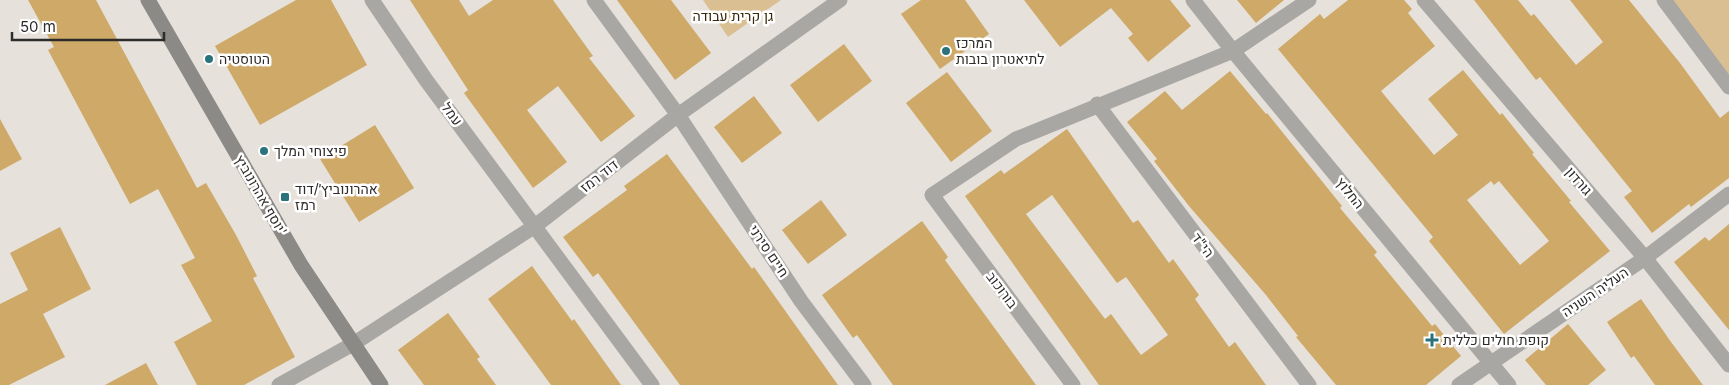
<svg xmlns="http://www.w3.org/2000/svg" width="1729" height="385" viewBox="0 0 1729 385" font-family="Inter,Heebo,sans-serif">
<style>
.green{fill:#dabf93}
.building{fill:#cea968;fill-rule:evenodd}
.lines{fill:none;stroke-linecap:round;stroke-linejoin:round}
.street{stroke:#a8a7a4;stroke-width:15}
.secondary{stroke:#8c8a86;stroke-width:15}
.poi-dot{fill:#2a727c;stroke:#fff;stroke-width:2}
.labels{text-anchor:middle;stroke-width:5;stroke-linejoin:round;paint-order:stroke}
.park-label{font-size:14px;fill:#37280a;stroke:#fff}
.poi-label{font-size:14px;fill:#2e2c2a;stroke:#fff;text-anchor:start}
.street-label{font-size:14px;fill:#2e2c2a;stroke:#fff}
</style>
<rect width="100%" height="100%" fill="#e6e1db"/>
<path class="green" d="M703,0H781L728,37Z
M1669,0H1729V81Z"/>
<path class="building" d="M28,0H96L197,188L206,183L236,235L257,276L253,278L295,357L244,385H197L174,342L212,321L181,265L195,258L158,189L130,204L48,50L54,47Z
M296,0H331L367,65L260,125L215,46Z
M410,0H459L469,16L493,0H553L593,56L589,58L635,116L601,142L558,86L527,110L567,162L533,188L464,93L468,90Z
M617,0H671L711,53L675,80Z
M921,0H965L989,34L940,69L901,14Z
M1024,0H1170L1191,26L1148,62L1128,38L1133,34L1111,8L1060,47Z
M1237,0H1284L1256,23Z
M1348,0H1404L1412,9L1408,13L1435,46L1381,91L1434,155L1458,135L1428,99L1463,70L1500,115L1502,113L1534,153L1532,154L1571,201L1569,202L1610,251L1504,334L1429,241L1433,237L1278,49L1320,14L1324,19ZM1491,181L1494,185L1499,181L1549,241L1520,265L1467,200Z
M1474,0H1518L1531,16L1534,14L1576,65L1603,42L1570,0H1629L1680,63L1720,118L1729,111V178L1691,207L1689,204L1652,233L1624,197L1632,191L1540,77L1536,80Z
M844,44L872,81L818,122L790,85Z
M1230,71L1266,114L1267,113L1342,206L1340,208L1377,252L1374,255L1432,326L1435,324L1461,356L1426,385H1336L1296,337L1298,336L1266,295L1189,206L1154,161L1157,159L1127,122L1165,91L1182,110Z
M947,72L992,131L951,162L906,103Z
M754,96L782,133L742,163L714,127Z
M0,119L22,159L0,171Z
M375,125L414,188L359,222L320,159Z
M1067,129L1133,223L1138,220L1169,263L1173,259L1199,295L1195,299L1229,347L1235,342L1266,385H1099L965,196L1001,170L1004,174ZM1052,195L1117,283L1126,277L1168,335L1141,355L1111,314L1105,319L1026,214Z
M667,154L752,269L754,267L838,385H680L598,273L593,277L563,237L627,190L624,186Z
M821,200L847,235L808,264L782,230Z
M922,221L948,257L945,260L1036,385H893L857,335L853,338L822,295Z
M1729,224V330L1674,262L1705,237L1709,241Z
M60,227L91,289L43,314L65,357L9,385H0V304L28,290L10,253Z
M532,266L572,321L574,319L621,385H551L488,299Z
M1641,299L1671,342L1703,385H1655L1634,356L1631,358L1607,322Z
M448,313L480,357L477,359L496,385H424L398,350Z
M1568,324L1606,370L1588,385H1546L1525,360Z
M146,363L158,385H105Z"/>
<g class="lines">
<path class="street" d="M372,0L426,80L652,385
M594,0L678,115L801,301L864,385
M1193,0L1233,51L1509,385
M1424,0L1645,258L1729,365
M1664,0L1729,87
M1097,104L1309,385
M279,385L353,344L535,226L678,115L840,0
M1073,385L932,195L1016,139L1233,51L1309,0
M1459,385L1645,258L1729,194"/>
<path class="secondary" d="M148,0L301,265L381,385"/>
</g>
<g class="poi-dot">
<circle cx="946" cy="51" r="5"/>
<circle cx="209" cy="59" r="5"/>
<circle cx="264" cy="151" r="5"/>
<rect x="280" y="192" width="10" height="10" rx="2.5"/>
<path d="M1429.5 332.5h5v5h5v5h-5v5h-5v-5h-5v-5h5z"/>
</g>
<g class="labels">
<g class="park-label">
<text x="733" y="21">גן קרית עבודה</text>
</g>
<g class="poi-label">
<text x="956" y="48">המרכז<tspan x="956" dy="16">לתיאטרון בובות</tspan></text>
<text x="219" y="64">הטוסטיה</text>
<text x="274" y="156">פיצוחי המלך</text>
<text x="295" y="194">אהרונוביץ׳/דוד<tspan x="295" dy="16">רמז</tspan></text>
<text x="1443" y="345">קופת חולים כללית</text>
</g>
<g class="street-label">
<text transform="translate(452 114) rotate(53)" y="5">עמל</text>
<text transform="translate(599 176) rotate(-38)" y="5">דוד רמז</text>
<text transform="translate(1579 181) rotate(49)" y="5">גורדון</text>
<text transform="translate(1350 193) rotate(51)" y="5">החלוץ</text>
<text transform="translate(261 195) rotate(60)" y="5">יוסף אהרונוביץ'</text>
<text transform="translate(1203 245) rotate(53)" y="5">הי"ד</text>
<text transform="translate(769 251) rotate(56)" y="5">חיים סירני</text>
<text transform="translate(1002 290) rotate(53)" y="5">בורוכוב</text>
<text transform="translate(1595 292) rotate(-34)" y="5">העליה השניה</text>
</g>
</g>
<path d="M12 32v8h152v-8" fill="none" stroke="#2e2c2a" stroke-width="2.5"/>
<text x="20" y="32" font-size="15" fill="#2e2c2a" stroke="#ffffff" stroke-width="4" paint-order="stroke">50 m</text>
</svg>
